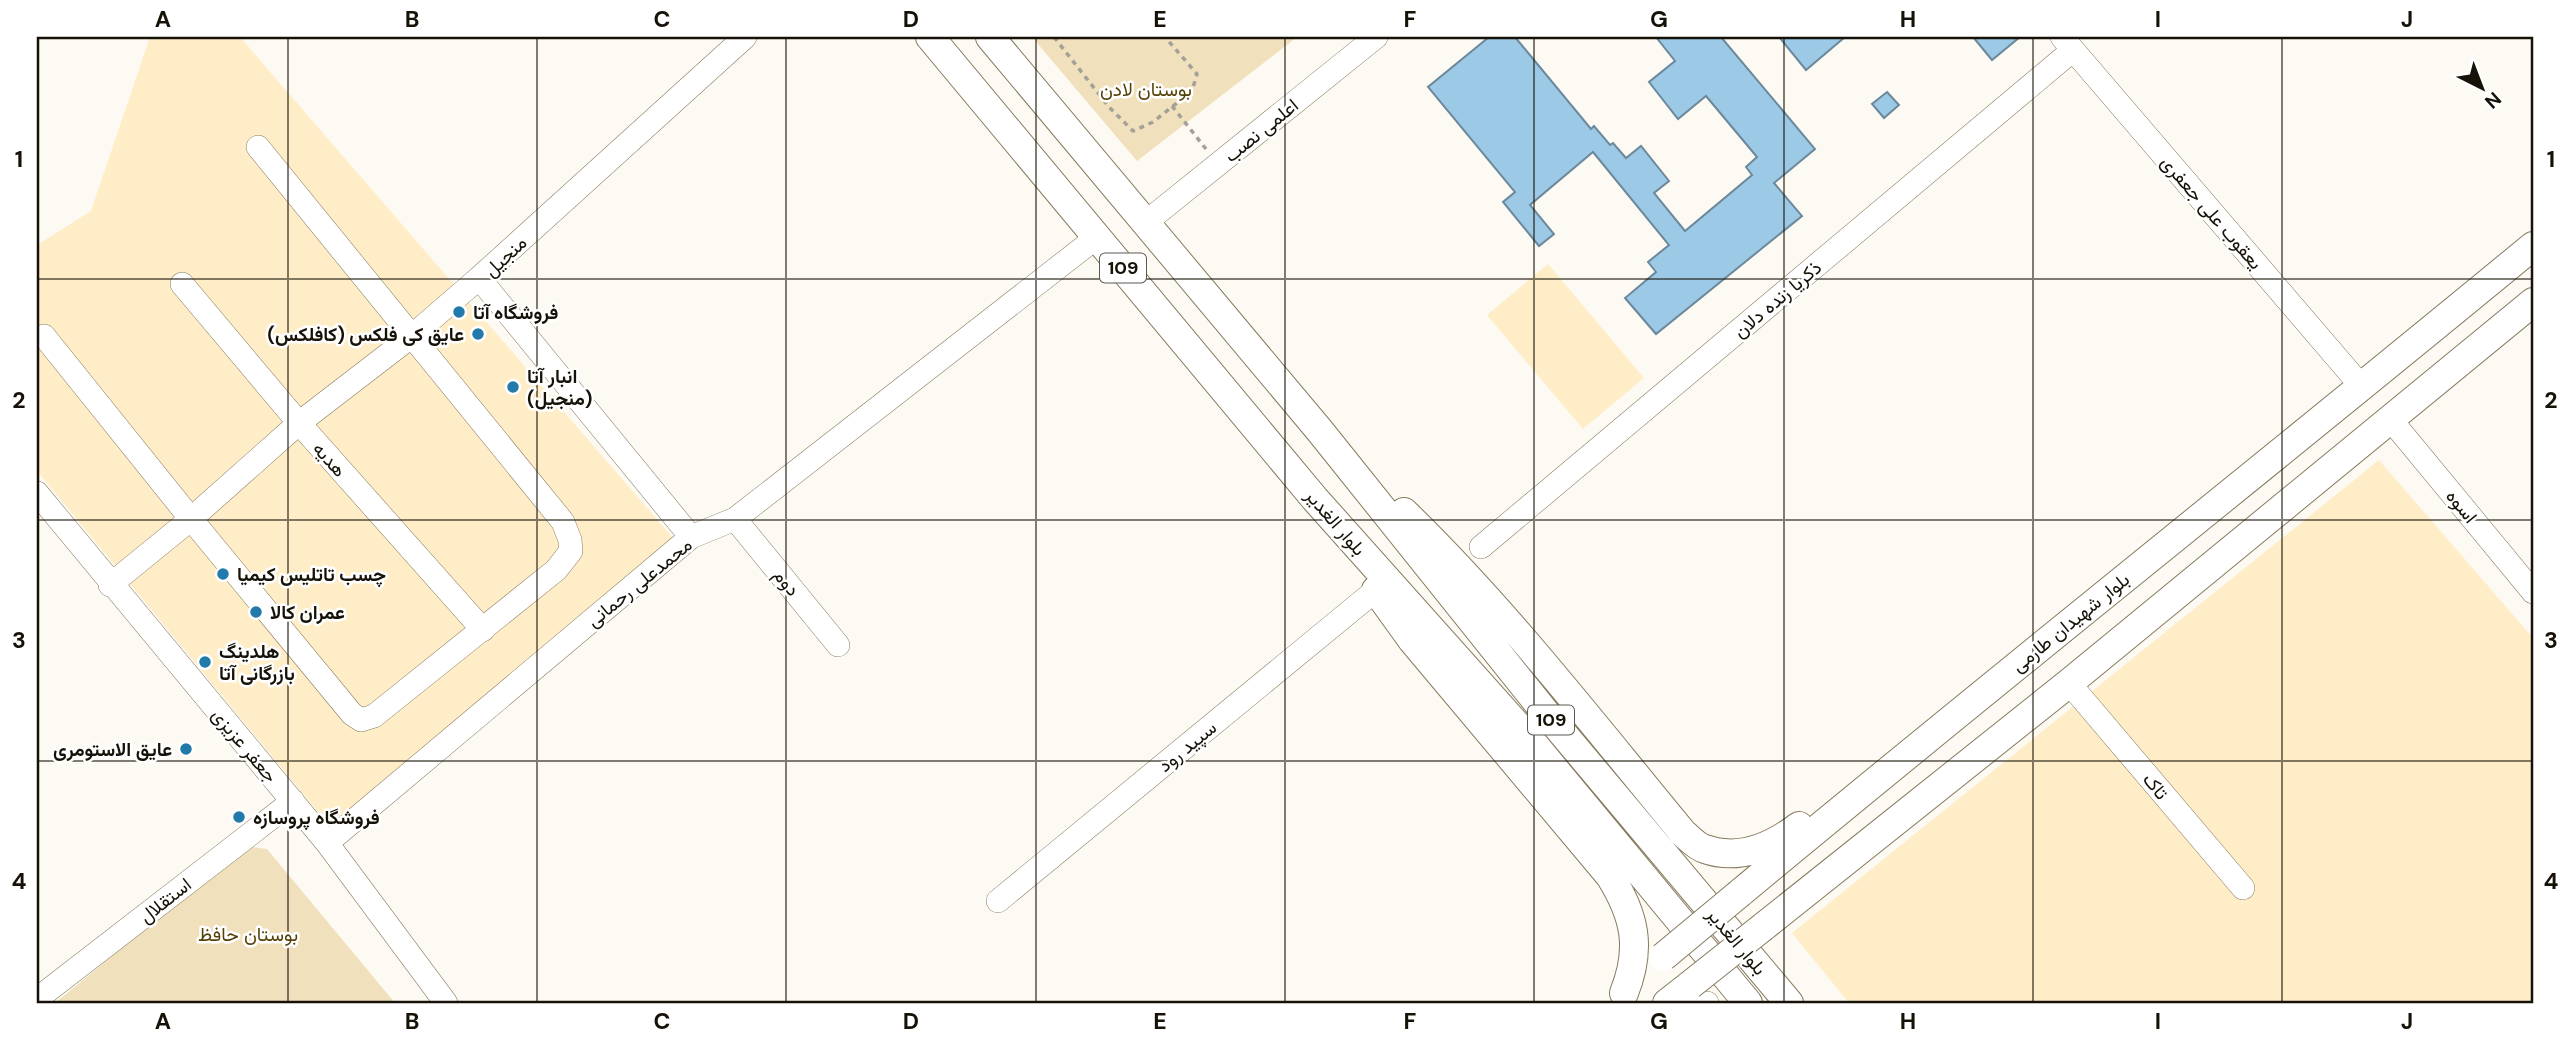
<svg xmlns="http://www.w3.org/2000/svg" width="2570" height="1040" viewBox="0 0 2570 1040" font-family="'DM Sans',Vazirmatn,sans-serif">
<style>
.built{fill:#feedc7}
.green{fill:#f0e0bc}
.building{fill:#9bc9e6;stroke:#6c899c;stroke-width:2}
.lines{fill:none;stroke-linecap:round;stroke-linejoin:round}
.minor-casing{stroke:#867a5e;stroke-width:24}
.major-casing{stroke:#867a5e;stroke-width:30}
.path{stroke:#a4a098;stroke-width:3.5;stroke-dasharray:5 5;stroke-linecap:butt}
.minor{stroke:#fff;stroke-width:23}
.major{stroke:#fff;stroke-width:28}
.major-bridge-casing{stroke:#867a5e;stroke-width:30;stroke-linecap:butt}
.major-bridge{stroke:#fff;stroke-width:28}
.grid{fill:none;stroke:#171208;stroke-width:2;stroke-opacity:0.55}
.poi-dot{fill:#217aa9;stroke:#fff;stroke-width:2.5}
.labels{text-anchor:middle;stroke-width:5;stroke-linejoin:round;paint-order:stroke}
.shield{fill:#fff;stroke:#5d5952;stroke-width:2}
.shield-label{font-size:18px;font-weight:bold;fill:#171208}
.park-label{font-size:19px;fill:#554107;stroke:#fff}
.street-label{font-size:19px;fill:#171208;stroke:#fff}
.poi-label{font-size:19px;font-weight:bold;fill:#171208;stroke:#fff;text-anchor:start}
.neatline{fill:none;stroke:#171208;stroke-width:2.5}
.grid-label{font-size:23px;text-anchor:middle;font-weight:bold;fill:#171208}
</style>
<rect width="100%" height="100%" fill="#fdfaf4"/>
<path class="built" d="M150,37H240L680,546L337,835L37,471V245L91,211Z
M1548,264L1644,378L1583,429L1487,315Z
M2379,460L2533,638V1003H1849L1792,933Z"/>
<path class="green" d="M1032,37H1297L1137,161Z
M246,846L267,849L395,1003H55Z"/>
<path class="building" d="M1489,37H1515L1591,129L1594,126L1610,145L1613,143L1626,158L1641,146L1669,181L1654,193L1685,231L1752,175L1746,167L1757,157L1706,96L1678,119L1649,82L1675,61L1656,37H1721L1815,149L1774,183L1802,216L1656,334L1625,298L1656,272L1648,262L1669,245L1593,152L1530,205L1554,234L1539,246L1503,202L1515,192L1428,87Z
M1779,37H1845L1806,70Z
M1973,37H2020L1992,60Z
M1887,92L1899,105L1884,118L1872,104Z"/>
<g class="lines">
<g class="minor-casing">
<path id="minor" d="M2062,37L2362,387
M1145,223L1376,37
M182,284L299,423L483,630
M44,336L191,519L352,714L361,720L374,716L556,570L571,551L570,540L563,522L258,147
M2391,420L2533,592
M37,493L327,843L446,1003
M735,519L838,645
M691,537L479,278L745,37
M1481,547L2073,50
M110,585L191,519L299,423L412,336L479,278
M2069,683L2243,888
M327,843L691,537L735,519L1097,237
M998,901L1376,590
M37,999L293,801
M1685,1003H1707"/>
</g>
<g class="major-casing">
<path id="major" d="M930,37L1315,499L1532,742L1748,1003
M990,37L1320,431L1549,717L1789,1003
M1404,512C1506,611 1593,724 1683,833C1689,838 1697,847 1705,849C1739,861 1773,846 1799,826
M1376,590L1412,640L1610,876C1635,916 1642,948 1624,993
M1740,893C2002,675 2270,463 2533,246
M1763,927L2069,683L2533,302
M1667,1003L1690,985"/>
</g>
<path class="path" d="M1054,37L1109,107L1133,131L1153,122L1192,91L1197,74L1165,37
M1172,106L1206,149"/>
<use href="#minor" class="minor"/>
<use href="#major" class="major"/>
<g class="major-bridge-casing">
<path id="major-bridge" d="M1663,957L1740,893
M1690,985L1763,927"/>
</g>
<use href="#major-bridge" class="major-bridge"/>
</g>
<path class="grid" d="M288,37V1003M537,37V1003M786,37V1003M1036,37V1003M1285,37V1003M1534,37V1003M1784,37V1003M2033,37V1003M2282,37V1003M37,279H2533M37,520H2533M37,761H2533"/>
<g class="poi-dot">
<circle cx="459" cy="312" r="7"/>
<circle cx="478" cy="334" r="7"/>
<circle cx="513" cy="387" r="7"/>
<circle cx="223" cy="574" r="7"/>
<circle cx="256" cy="612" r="7"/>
<circle cx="205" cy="662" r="7"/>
<circle cx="186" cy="749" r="7"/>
<circle cx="239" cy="817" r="7"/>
</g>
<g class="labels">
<g class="shield">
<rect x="1100" y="253.5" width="46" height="29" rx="5"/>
<rect x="1528" y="705.5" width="46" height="29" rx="5"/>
</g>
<g class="shield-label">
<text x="1123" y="274">109</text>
<text x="1551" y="726">109</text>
</g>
<g class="park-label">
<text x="1146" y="96">بوستان لادن</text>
<text x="248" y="941">بوستان حافظ</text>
</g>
<g class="street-label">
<text transform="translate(1261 130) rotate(-39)" y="7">اعلمی نصب</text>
<text transform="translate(2212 212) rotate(49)" y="7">یعقوب علی جعفری</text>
<text transform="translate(505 256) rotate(-43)" y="7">منجیل</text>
<text transform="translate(1777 299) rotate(-40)" y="7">ذکریا زنده دلان</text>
<text transform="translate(330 459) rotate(48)" y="7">هدیه</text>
<text transform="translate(2462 506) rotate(51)" y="7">اسوه</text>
<text transform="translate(1336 522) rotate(49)" y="7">بلوار الغدیر</text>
<text transform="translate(639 582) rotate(-39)" y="7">محمدعلی رحمانی</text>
<text transform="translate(787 582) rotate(51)" y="7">دوم</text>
<text transform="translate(2070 622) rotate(-39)" y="7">بلوار شهیدان طارمی</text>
<text transform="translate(245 745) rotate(50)" y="7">جعفر عزیزی</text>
<text transform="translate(1187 746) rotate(-39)" y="7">سپید رود</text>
<text transform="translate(2156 786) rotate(50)" y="7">تاک</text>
<text transform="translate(165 900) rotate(-38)" y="7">استقلال</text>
<text transform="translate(1737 941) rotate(50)" y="7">بلوار الغدیر</text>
</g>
<g class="poi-label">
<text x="473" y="319">فروشگاه آتا</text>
<text x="464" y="341" text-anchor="end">عایق کی فلکس (کافلکس)</text>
<text x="527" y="383">انبار آتا<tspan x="527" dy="22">(منجیل)</tspan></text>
<text x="237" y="581">چسب تاتلیس کیمیا</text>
<text x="270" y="619">عمران کالا</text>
<text x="219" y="658">هلدینگ<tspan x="219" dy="22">بازرگانی آتا</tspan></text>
<text x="172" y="756" text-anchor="end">عایق الاستومری</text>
<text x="253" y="824">فروشگاه پروسازه</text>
</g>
</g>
<rect width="2570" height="1040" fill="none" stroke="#ffffff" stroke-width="77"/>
<g transform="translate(2482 88) rotate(138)" stroke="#ffffff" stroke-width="5" paint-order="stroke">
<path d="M0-5L12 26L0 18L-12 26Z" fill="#171208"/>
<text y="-10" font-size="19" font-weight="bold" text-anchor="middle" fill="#171208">N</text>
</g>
<rect x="38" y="38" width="2494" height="964" class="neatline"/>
<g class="grid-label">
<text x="163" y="27">A</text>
<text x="412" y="27">B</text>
<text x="662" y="27">C</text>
<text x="911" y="27">D</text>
<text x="1160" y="27">E</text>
<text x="1410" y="27">F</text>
<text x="1659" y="27">G</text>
<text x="1908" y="27">H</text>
<text x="2158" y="27">I</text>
<text x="2407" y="27">J</text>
<text x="19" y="167">1</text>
<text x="2551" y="167">1</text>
<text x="19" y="408">2</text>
<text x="2551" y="408">2</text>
<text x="19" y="648">3</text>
<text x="2551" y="648">3</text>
<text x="19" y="889">4</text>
<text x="2551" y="889">4</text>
<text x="163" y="1029">A</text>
<text x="412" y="1029">B</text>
<text x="662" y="1029">C</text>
<text x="911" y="1029">D</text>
<text x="1160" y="1029">E</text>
<text x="1410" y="1029">F</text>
<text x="1659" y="1029">G</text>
<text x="1908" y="1029">H</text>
<text x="2158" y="1029">I</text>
<text x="2407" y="1029">J</text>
</g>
</svg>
